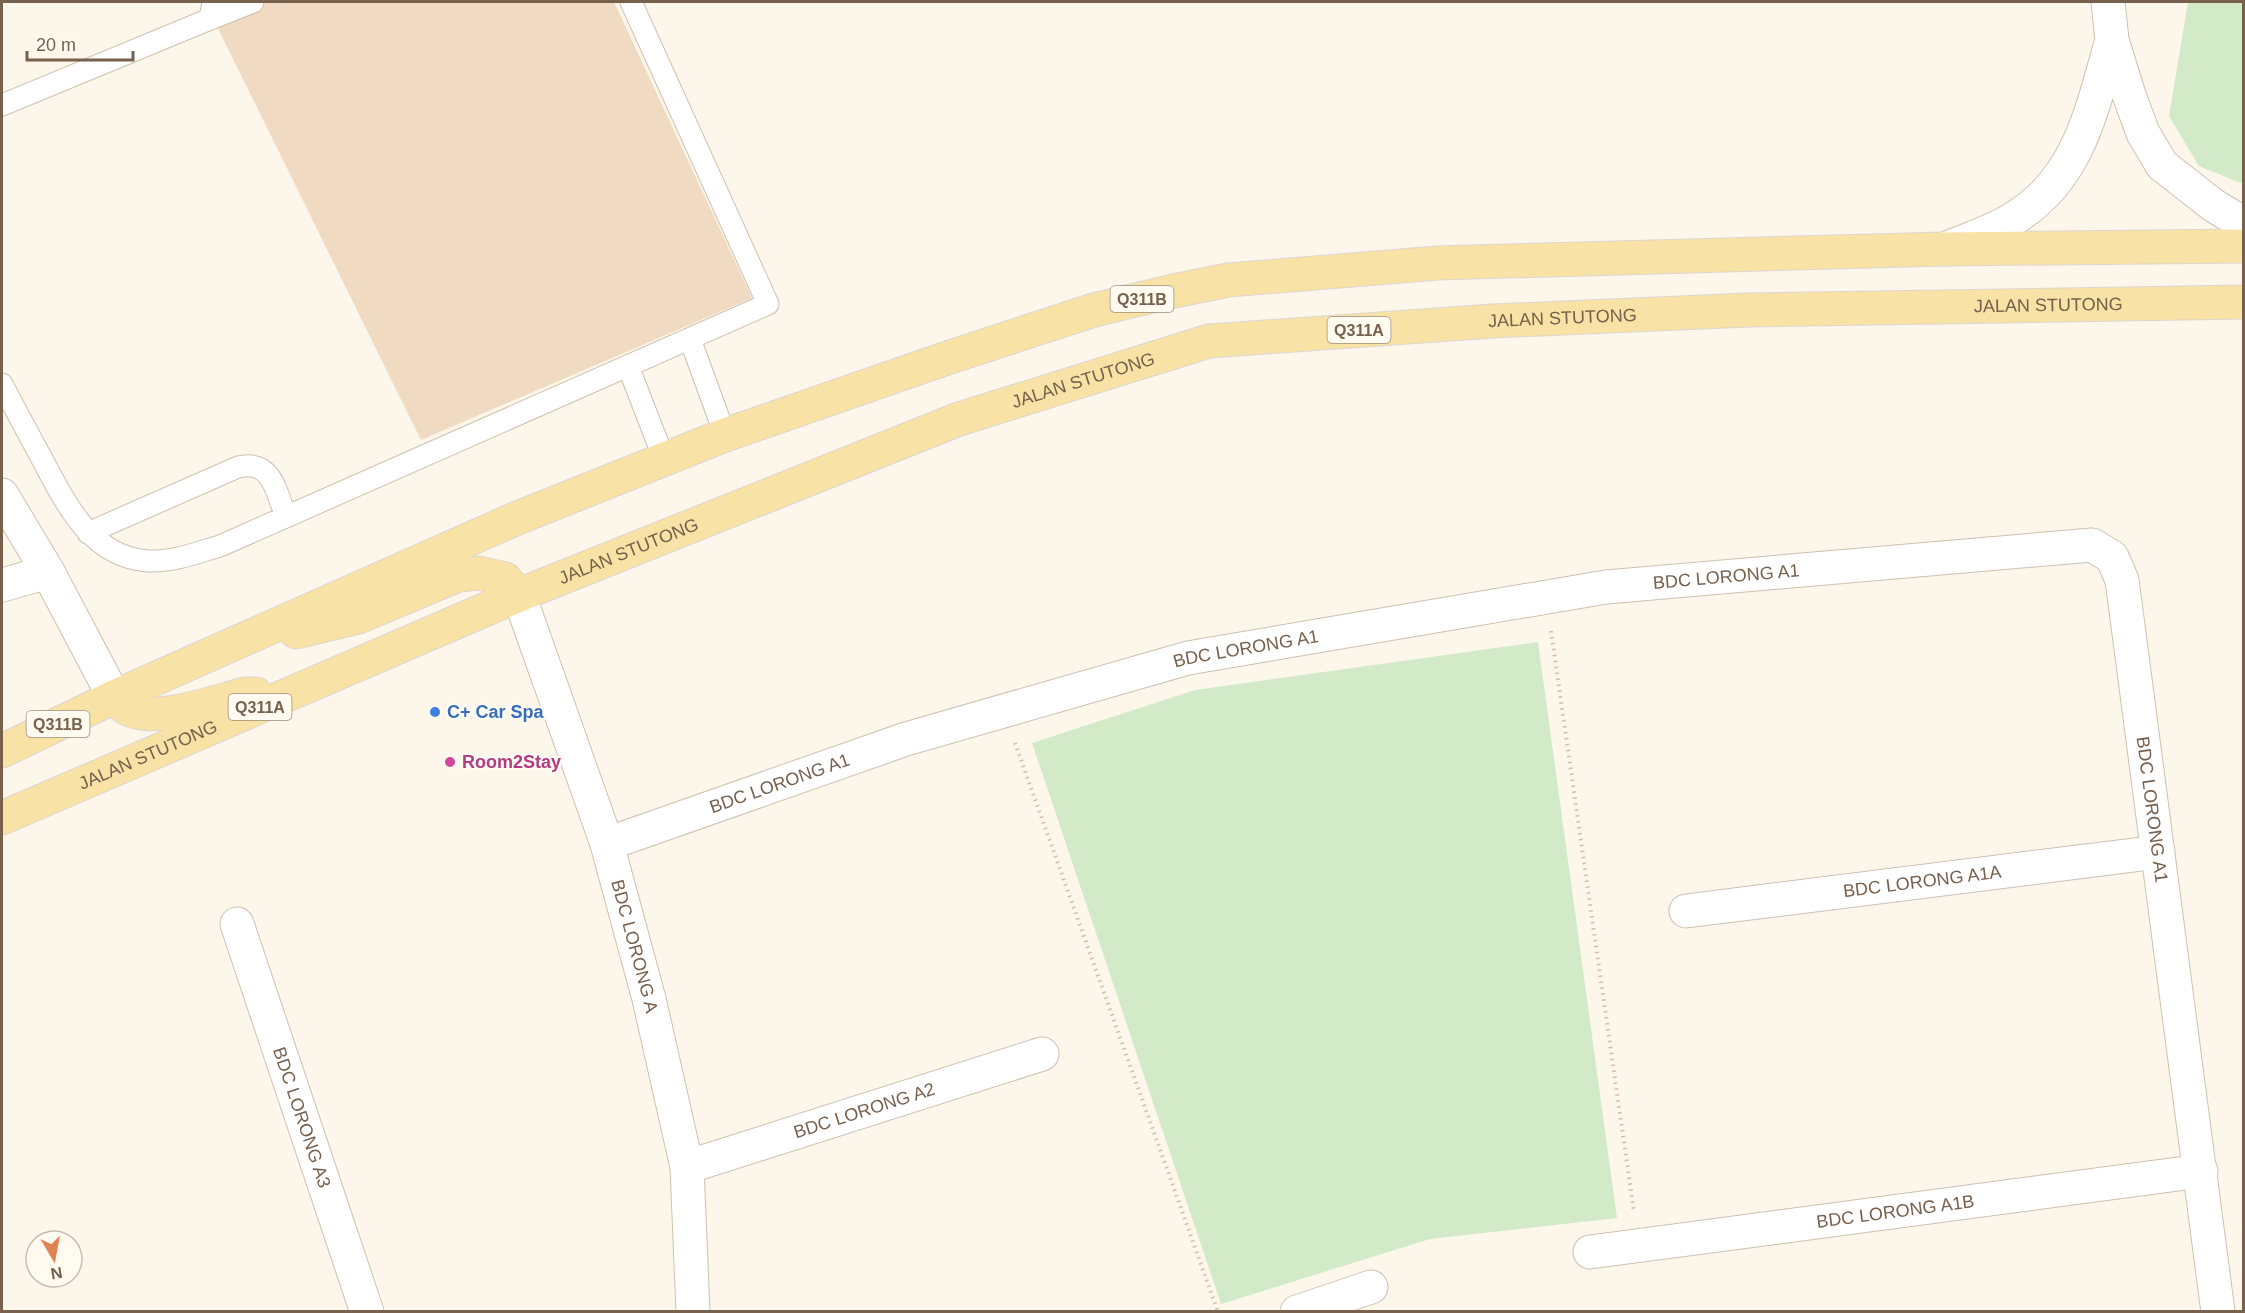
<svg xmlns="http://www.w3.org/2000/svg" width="2245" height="1313" viewBox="0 0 2245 1313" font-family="Arial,sans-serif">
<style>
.green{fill:#d2eac8}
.building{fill:#f1dac2}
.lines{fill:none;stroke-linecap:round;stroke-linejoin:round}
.service-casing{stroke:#cec0af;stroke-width:23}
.minor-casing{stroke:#cec0af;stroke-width:35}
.tertiary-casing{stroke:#cec0af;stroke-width:35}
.primary-casing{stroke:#dcd6d1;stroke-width:35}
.path{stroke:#d7bda5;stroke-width:4;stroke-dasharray:1.5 4.5;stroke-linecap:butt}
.service{stroke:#fff;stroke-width:21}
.minor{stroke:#fff;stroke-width:33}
.tertiary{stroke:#fff;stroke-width:33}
.primary{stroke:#f8e2a5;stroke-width:33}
.shop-dot{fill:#3f7fe0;stroke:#fffbf1;stroke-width:2}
.hotel-dot{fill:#d1479c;stroke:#fffbf1;stroke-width:2}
.labels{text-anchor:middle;stroke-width:4.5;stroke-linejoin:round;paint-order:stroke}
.shield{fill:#fffbf1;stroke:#a08f7e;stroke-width:1.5}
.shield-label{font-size:16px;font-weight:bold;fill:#77614d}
.street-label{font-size:18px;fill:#77614d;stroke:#fffbf1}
.shop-label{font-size:18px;font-weight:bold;fill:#366cbe;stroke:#fffbf1;text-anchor:start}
.hotel-label{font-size:18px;font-weight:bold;fill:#b23c85;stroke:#fffbf1;text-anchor:start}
</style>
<rect width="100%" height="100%" fill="#fcf7ea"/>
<path class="green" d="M2188,2H2243V184L2199,166L2169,116Z
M1538,642L1617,1218L1430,1239L1221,1304L1032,743L1195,690Z"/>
<path class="building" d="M205,2H614L752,298L421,440Z"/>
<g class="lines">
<g class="service-casing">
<path id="service" d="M210,19L253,2
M2,105L210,19L213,2
M690,339L725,435
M628,366L664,459
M2,384C15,409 28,433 41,457C65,502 90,557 148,561C173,562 196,553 220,546L768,304L631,2
M88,533L238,467C272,459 276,491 286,517"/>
</g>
<g class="minor-casing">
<g id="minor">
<path d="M2,495L48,572L114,697"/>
<path d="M2,585L48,572"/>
<path id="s1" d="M519,595L607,844L649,999L687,1167L693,1312"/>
<path id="s2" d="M607,844L906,739L1188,658L1606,587L2092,545L2112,557L2122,580L2218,1312"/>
<path id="s3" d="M1686,911L2158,852"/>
<path id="s4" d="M237,924L367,1312"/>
<path id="s5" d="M687,1167L1042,1054"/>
<path id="s6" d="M1590,1252L2201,1171"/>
<path d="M1297,1312L1371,1287"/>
</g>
</g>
<g class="tertiary-casing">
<path id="tertiary" d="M2108,2L2112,40L2129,95L2143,133L2162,165L2213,205L2244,224
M1945,249C1968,239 1995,231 2016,217C2080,177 2092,108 2112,40"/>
</g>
<g class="primary-casing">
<g id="primary">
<path d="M296,632L358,617L458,575L479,573L505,579L519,595"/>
<path d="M114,697C120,703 125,709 133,711C164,721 214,702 245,694H256"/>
<path d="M2,751L114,697L515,519L725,435L953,356L1094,310L1169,292L1228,280L1438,263L1945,249L2244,246"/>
<path id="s7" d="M2,818L519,595L959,419L1209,341L1493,321L1748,310L2244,302"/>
</g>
</g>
<path class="path" d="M1551,631L1634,1212
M1015,743L1218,1312"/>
<use href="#service" class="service"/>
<use href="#minor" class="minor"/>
<use href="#tertiary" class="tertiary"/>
<use href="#primary" class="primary"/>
</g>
<circle class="shop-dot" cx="435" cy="712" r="6"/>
<circle class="hotel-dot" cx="450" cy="762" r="6"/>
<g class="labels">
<g class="shield">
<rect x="1110.5" y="286" width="63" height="26" rx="4.5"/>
<rect x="1327.5" y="317" width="63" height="26" rx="4.5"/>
<rect x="228.5" y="694" width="63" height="26" rx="4.5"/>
<rect x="26.5" y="711" width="63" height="26" rx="4.5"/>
</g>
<g class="shield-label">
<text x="1142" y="305">Q311B</text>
<text x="1359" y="336">Q311A</text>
<text x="260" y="713">Q311A</text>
<text x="58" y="730">Q311B</text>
</g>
<g class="street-label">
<text dy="6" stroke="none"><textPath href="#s7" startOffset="2139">JALAN STUTONG</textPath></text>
<text dy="6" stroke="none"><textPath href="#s7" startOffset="1653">JALAN STUTONG</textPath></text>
<text dy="6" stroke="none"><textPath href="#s7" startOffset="1167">JALAN STUTONG</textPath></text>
<text dy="6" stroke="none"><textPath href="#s7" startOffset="681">JALAN STUTONG</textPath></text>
<text dy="6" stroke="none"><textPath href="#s2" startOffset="1155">BDC LORONG A1</textPath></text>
<text dy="6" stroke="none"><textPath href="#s2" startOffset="669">BDC LORONG A1</textPath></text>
<text dy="6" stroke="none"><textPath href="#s7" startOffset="159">JALAN STUTONG</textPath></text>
<text dy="6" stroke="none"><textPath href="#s2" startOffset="183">BDC LORONG A1</textPath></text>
<text dy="6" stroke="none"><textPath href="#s2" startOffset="1802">BDC LORONG A1</textPath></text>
<text dy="6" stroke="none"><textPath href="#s3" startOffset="238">BDC LORONG A1A</textPath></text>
<text dy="6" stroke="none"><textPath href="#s1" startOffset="370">BDC LORONG A</textPath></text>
<text dy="6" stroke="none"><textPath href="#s5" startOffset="186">BDC LORONG A2</textPath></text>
<text dy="6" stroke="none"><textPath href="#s4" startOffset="204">BDC LORONG A3</textPath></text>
<text dy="6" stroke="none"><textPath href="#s6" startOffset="308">BDC LORONG A1B</textPath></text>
</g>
<g class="shop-label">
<text x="447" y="718">C+ Car Spa</text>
</g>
<g class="hotel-label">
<text x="462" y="768">Room2Stay</text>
</g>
</g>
<rect width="2245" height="1313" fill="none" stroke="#77614d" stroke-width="6"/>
<g transform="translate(54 1259) rotate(170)"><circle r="28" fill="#fffbf1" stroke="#c9bdaf" stroke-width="1.5"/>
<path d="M0-4.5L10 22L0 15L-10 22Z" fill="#e28253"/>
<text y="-9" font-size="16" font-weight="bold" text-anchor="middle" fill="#77614d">N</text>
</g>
<path d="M27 51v9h106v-9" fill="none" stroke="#77614d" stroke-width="3"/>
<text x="36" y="51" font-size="18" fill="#77614d" stroke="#fffbf1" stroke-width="4.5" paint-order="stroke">20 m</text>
</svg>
